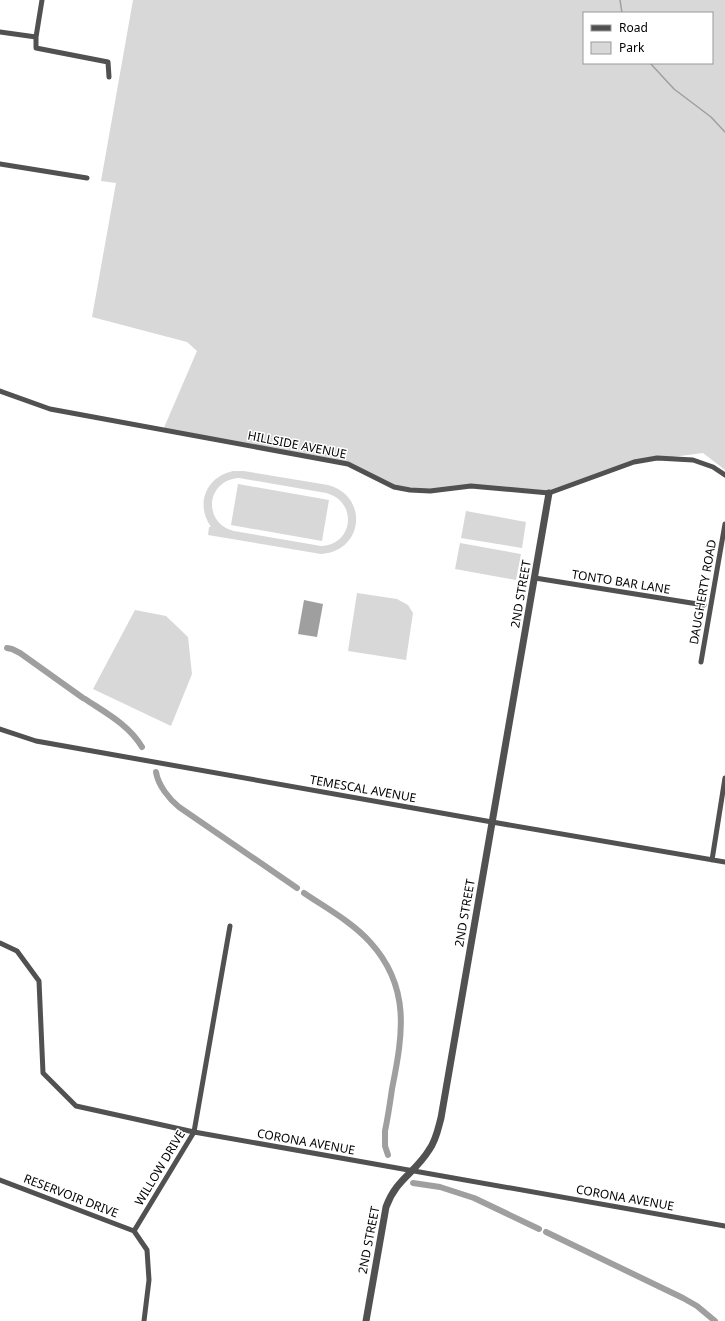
<svg xmlns="http://www.w3.org/2000/svg" width="725" height="1321" viewBox="0 0 725 1321" font-family="'Noto Sans',sans-serif">
<style>
.green{fill:#d8d8d8;fill-rule:evenodd}
.water{fill:#9f9f9f}
.lines{fill:none;stroke-linecap:round;stroke-linejoin:round}
.stream{stroke:#9f9f9f;stroke-width:1.5}
.canal{stroke:#9f9f9f;stroke-width:6}
.minor{stroke:#515151;stroke-width:5}
.tertiary{stroke:#515151;stroke-width:7}
.labels{text-anchor:middle;stroke-width:3;stroke-linejoin:round;paint-order:stroke}
.street-label{font-size:12px;fill:#000;stroke:#fff}
</style>
<rect width="100%" height="100%" fill="#fff"/>
<path class="green" d="M133,0H725V470L703,453L634,462L549,493L471,486L430,491L394,487L348,464L163,430L197,351L187,342L92,317L116,183L101,181ZM584,13H712V63H584Z
M233,471H244L328,485C369,496 364,551 321,554L208,535L209,527H211C195,504 206,477 233,471ZM239,478L326,493C358,501 354,545 321,546L234,531C202,523 206,480 239,478Z
M238,484L329,500L322,541L231,525Z
M466,511L526,522L522,548L461,538Z
M460,543L521,554L516,580L455,569Z
M357,593L397,599L408,605L413,613L406,660L348,651Z
M135,610L166,616L188,637L192,674L171,726L93,689Z"/>
<path class="water" d="M304,600L323,604L317,637L298,634Z"/>
<g class="lines">
<path class="stream" d="M620,0L622,13
M650,63L674,89L711,117L725,132"/>
<path class="canal" d="M7,648L12,649L20,653L83,698
M85,699C106,713 129,725 142,747
M156,772C158,785 169,799 179,807L297,888
M304,893C326,908 352,922 370,942C411,987 403,1034 392,1089C390,1103 388,1117 385,1131V1146L388,1155
M413,1183L440,1187L474,1198L539,1229
M546,1232L683,1298L697,1306L715,1321"/>
<path class="minor" d="M0,32L36,37L42,0
M36,37V48L108,62L109,77
M0,164L87,178
M0,391L50,409L348,464L394,487L410,490L430,491L471,486L549,493L634,462L657,458L693,460L713,467L725,475
M535,578L704,605
M701,662L725,524
M0,729L36,741L492,822L725,862
M712,860L725,778
M0,943L17,951L39,981L43,1073L76,1106L194,1132L725,1226
M0,1180L134,1231
M134,1231L194,1132L230,926
M134,1231L147,1250L149,1280L144,1321"/>
<path class="tertiary" d="M366,1321L386,1207C396,1179 415,1173 429,1150C436,1141 438,1129 441,1118L549,493"/>
</g>
<g class="labels">
<g class="street-label">
<text transform="translate(297 445) rotate(11)" y="4">HILLSIDE AVENUE</text>
<text transform="translate(621 582) rotate(9)" y="4">TONTO BAR LANE</text>
<text transform="translate(703 592) rotate(-80)" y="4">DAUGHERTY ROAD</text>
<text transform="translate(521 594) rotate(-80)" y="4">2ND STREET</text>
<text transform="translate(363 789) rotate(10)" y="4">TEMESCAL AVENUE</text>
<text transform="translate(465 913) rotate(-80)" y="4">2ND STREET</text>
<text transform="translate(306 1142) rotate(10)" y="4">CORONA AVENUE</text>
<text transform="translate(160 1168) rotate(-59)" y="4">WILLOW DRIVE</text>
<text transform="translate(71 1196) rotate(21)" y="4">RESERVOIR DRIVE</text>
<text transform="translate(625 1198) rotate(10)" y="4">CORONA AVENUE</text>
<text transform="translate(369 1240) rotate(-79)" y="4">2ND STREET</text>
</g>
</g>
<rect x="583" y="12" width="130" height="52" fill="#ffffff" stroke="#999999"/>
<rect x="591" y="25" width="20" height="6" fill="#515151" stroke="#999999"/>
<text x="619" y="32" font-size="12" fill="#000000">Road</text>
<rect x="591" y="42" width="20" height="12" fill="#d8d8d8" stroke="#999999"/>
<text x="619" y="52" font-size="12" fill="#000000">Park</text>
</svg>
